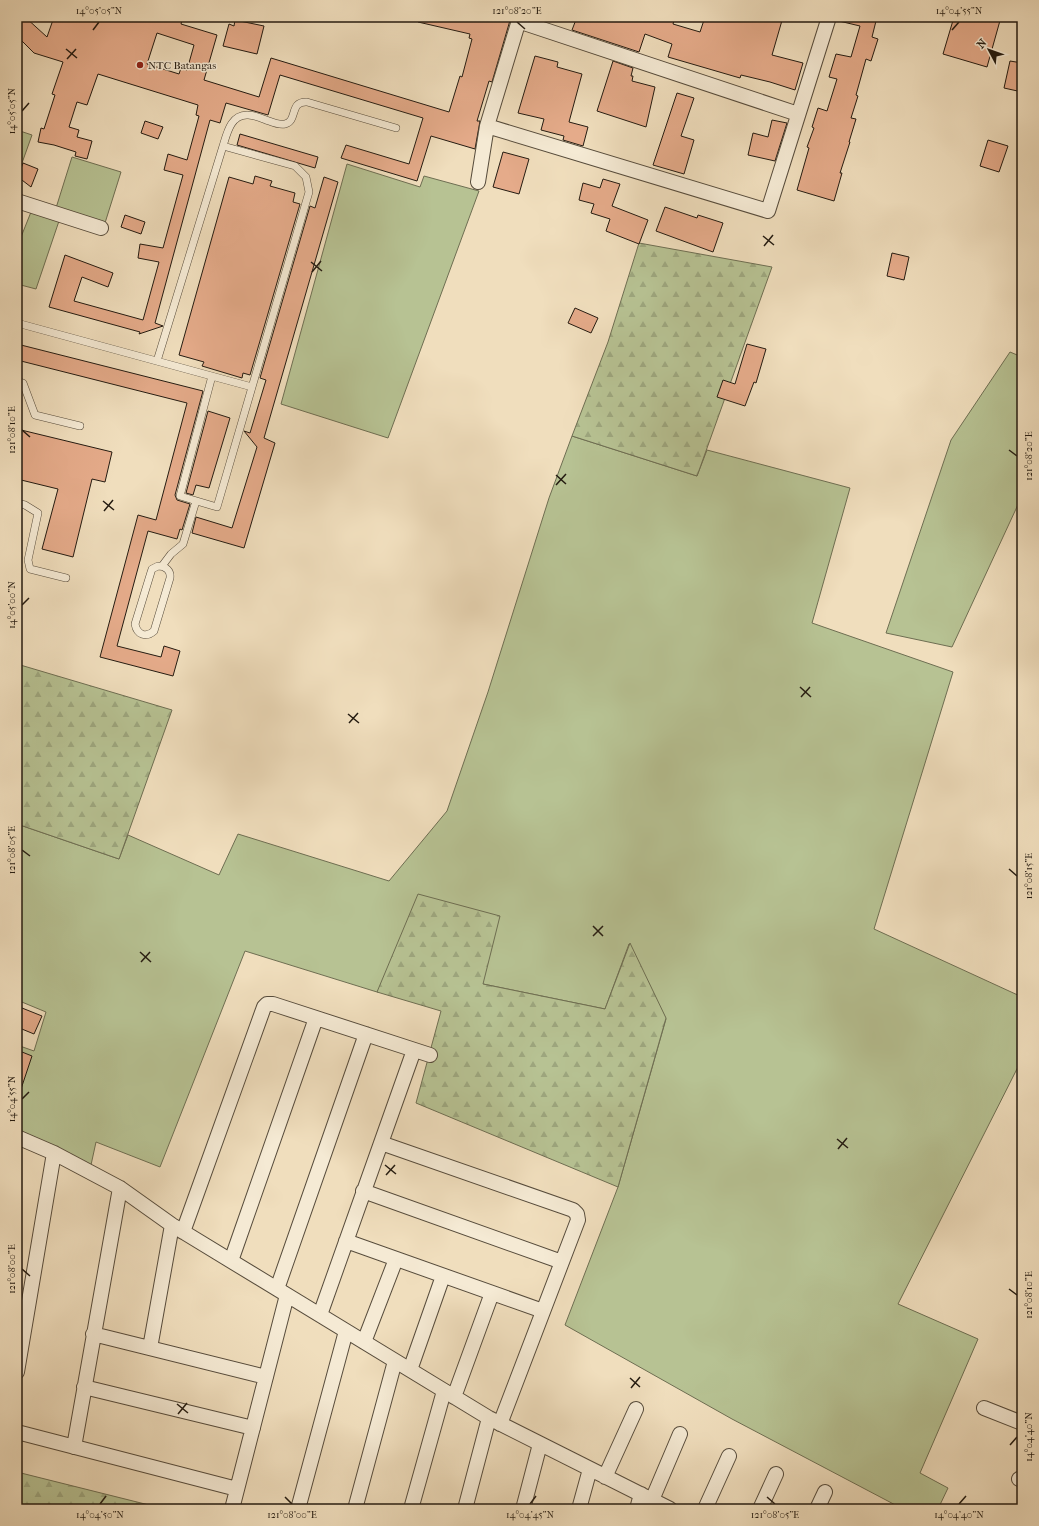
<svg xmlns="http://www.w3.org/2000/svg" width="1039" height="1526" viewBox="0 0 1039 1526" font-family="'IM FELL French Canon',serif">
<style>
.green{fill:#b7c293;stroke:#6e6e52}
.forest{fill:url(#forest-firs);stroke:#6e6e52}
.building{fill:#e5ab8a;stroke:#241b11;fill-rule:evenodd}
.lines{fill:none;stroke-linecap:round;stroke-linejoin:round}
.service-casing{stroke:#574c3c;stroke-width:8}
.minor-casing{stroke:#574c3c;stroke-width:16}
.service{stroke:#f5ead4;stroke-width:7}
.minor{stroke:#f5ead4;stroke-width:14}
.ticks{fill:none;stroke:#241b11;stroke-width:1.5}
.poi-dot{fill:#8f2418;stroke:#f5ead4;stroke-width:1.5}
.labels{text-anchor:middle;stroke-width:3;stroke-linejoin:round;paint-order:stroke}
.poi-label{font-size:11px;fill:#241b11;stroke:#f5ead4;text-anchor:start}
.neatline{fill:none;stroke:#241b11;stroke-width:1.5}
.ticks-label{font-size:10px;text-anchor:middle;fill:#241b11}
</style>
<defs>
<pattern id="forest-firs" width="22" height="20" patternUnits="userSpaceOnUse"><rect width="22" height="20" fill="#b7c293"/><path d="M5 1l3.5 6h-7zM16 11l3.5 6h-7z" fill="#9da67e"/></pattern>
</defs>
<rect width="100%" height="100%" fill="#f0debd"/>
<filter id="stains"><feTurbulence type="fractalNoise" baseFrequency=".005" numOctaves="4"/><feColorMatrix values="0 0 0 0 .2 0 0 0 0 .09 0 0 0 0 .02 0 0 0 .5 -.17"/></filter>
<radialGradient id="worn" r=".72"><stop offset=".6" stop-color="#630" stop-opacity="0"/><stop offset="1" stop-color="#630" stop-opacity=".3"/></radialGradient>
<path class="green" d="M17,130L32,135L17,177Z
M72,157L121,172L105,223L56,208Z
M347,164L420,187L424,176L479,191L388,438L281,404Z
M31,212L59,221L36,289L17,284V247Z
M1010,352L1022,357V496L952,647L886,633L951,440Z
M572,436L697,476L707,450L850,488L812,623L953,672L874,929L1022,997V1059L898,1304L978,1339L920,1473L948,1488L938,1509H903L732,1419L565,1325L618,1187L666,1019L629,944L605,1009L483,984L377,992L245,951L160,1167L96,1142L91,1165L17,1129V1045L34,1051L46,1012L17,1000V824L119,859L128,835L219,875L238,834L389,881L447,811L488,692L549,498Z"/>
<path class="forest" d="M639,243L772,267L697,476L572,436L608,342Z
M17,664L172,710L119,859L17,824Z
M418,894L500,916L483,984L605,1009L630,943L666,1018L618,1187L416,1103L441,1011L377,992Z
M17,1472L165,1509H17Z"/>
<path class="building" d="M17,17H25L47,37L54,17H183L181,24L217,35L204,80L259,97L271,58L449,112L460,76L462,77L472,39L469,38L470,34L418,22L419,17H511L492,82L489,81L477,121H480L475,149L431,136L417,181L341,158L346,145L409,164L423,118L280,75L268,115L226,103L220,123L210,120L155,323L163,326L139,334L140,332L49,307L65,255L113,273L108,287L82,277L74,301L143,320L159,262L138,258L140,244L163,248L183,175L164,170L168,154L187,160L199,116L196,115L198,105L98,74L87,105L77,102L69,127L79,130L77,137L92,141L87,159L75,156L76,152L54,145L38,142L41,128L44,129L55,95L52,94L63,62L34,53L17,36ZM157,33L194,45L187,70L181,68L179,74L147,64Z
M577,17H675L673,24L700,32L705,17H783L772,55L803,63L795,90L770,82L741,75L740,78L668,57L672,44L645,34L639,52L572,30Z
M839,17H877L872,37L878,39L871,61L866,59L856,95L858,96L851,118L856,119L849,142H850L840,173H842L834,201L797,190L809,148L807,147L814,128L812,127L818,108L827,111L837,79L829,77L836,54L851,57L860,26L839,21Z
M954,17H1001L987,67L943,54Z
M235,20L264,26L257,54L223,46L229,24L234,26Z
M535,56L558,62L557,67L582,74L569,122L588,127L583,146L563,140L564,136L541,130L544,119L518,113Z
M613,61L633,68L631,76H633L632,81L655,87L646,127L597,111Z
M1010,61L1022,63V92L1004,88Z
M677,93L694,98L681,136L694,140L684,174L653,165Z
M772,120L787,123L775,161L748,155L753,133L768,137Z
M145,121L163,127L158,139L141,133Z
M240,134L318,157L315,168L237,145Z
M988,140L1008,146L999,172L980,166Z
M503,152L529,159L519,194L493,187Z
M23,163L38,169L31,187L18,177Z
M255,176L272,181L270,186L295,193L293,202L300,204L250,375L243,373L242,378L202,366L204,362L179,355L229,177L253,184Z
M324,177L338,182L264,438L275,443L244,548L192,533L196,517L232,528L257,447L244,431L250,433L266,380L260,378L310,206L315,208Z
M603,179L620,184L612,206L648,220L639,244L606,231L610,219L591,213L594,204L579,200L583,183L600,188Z
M665,207L697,218L698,215L723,223L713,252L656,231Z
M125,215L145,222L141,234L121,227Z
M892,253L909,257L904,280L887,276Z
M575,308L598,318L591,333L568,323Z
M17,344L203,391L175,495L177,500L190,504L182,530L180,529L177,539L148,531L117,646L161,657L164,646L180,651L173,676L100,657L138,515L156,520L187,403L17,360Z
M747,344L766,349L756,383L754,382L745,406L717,397L723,380L735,384Z
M208,411L230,418L209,488L196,485L193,495L186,493Z
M17,429L112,452L105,482L92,479L73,557L42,549L58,489L17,479Z
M17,1006L42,1016L34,1034L17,1027Z
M17,1050L32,1056L19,1095H17Z"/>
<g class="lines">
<g class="service-casing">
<path id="service" d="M223,146C227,133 231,114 248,115C255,115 263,119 269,121C274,123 280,125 285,124C298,121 289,101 307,102L396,128
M17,323L252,387
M157,361L223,146L295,166L306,177L309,192L217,507L180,496L212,376
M17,381L23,383L35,415L80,426
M17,503L25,505L38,513L28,560L30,569L66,578
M158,566C166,566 171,571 170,578L154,631C146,638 137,635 135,624L151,572L152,569Z
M162,566L171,554L183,544L196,501"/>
</g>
<g class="minor-casing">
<path id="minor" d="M518,21L798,114
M487,126L768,211L829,17
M478,182L487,126L520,17
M17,201L101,228
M17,1137L54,1153L120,1188L172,1225L489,1418L670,1509
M381,1143L573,1210L577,1214L578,1220L500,1424
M363,1191L562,1262
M183,1232L264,1007L267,1004H273L430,1055
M346,1241L543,1311
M231,1261L316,1018
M277,1289L366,1034
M320,1315L414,1050
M93,1334L266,1377
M364,1342L396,1259
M150,1348L172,1225
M410,1370L443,1276
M17,1372L54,1153
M84,1387L253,1428
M454,1397L492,1293
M984,1408L1022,1423
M17,1432L237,1489
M74,1447L120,1188
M605,1477L636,1409
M1019,1479L1022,1480
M652,1500L680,1434
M232,1509L287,1295
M298,1509L346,1331
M355,1509L395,1361
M411,1509L444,1391
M465,1509L489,1418
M523,1509L540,1444
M579,1509L590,1469
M637,1509L641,1494
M705,1509L729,1456
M760,1509L776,1474
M817,1509L825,1492"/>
</g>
<use href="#service" class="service"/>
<use href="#minor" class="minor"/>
</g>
<path class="ticks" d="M517,22L525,29M93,30L99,22M952,30L959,22M66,49L77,58M67,59L76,49M22,111L29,103M763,236L774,245M764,246L773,235M311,262L322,271M312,272L321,261M22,430L30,437M1009,450L1017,456M556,475L566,484M556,485L566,474M103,501L114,510M104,511L113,500M22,605L29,598M800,687L811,697M801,697L810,687M348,714L359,723M349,723L358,713M22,850L30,856M1009,869L1017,876M593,926L603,936M593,936L603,926M140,952L151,962M141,962L150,952M22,1099L29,1092M837,1139L848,1148M838,1149L847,1138M385,1165L396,1174M386,1175L395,1165M22,1269L30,1276M1009,1289L1017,1295M630,1378L640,1387M631,1388L640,1377M177,1404L188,1413M178,1414L187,1403M1010,1445L1017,1437M285,1497L292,1504M767,1497L775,1504M100,1504L106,1496M530,1504L536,1496M959,1504L966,1496"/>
<circle class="poi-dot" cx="140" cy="65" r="4"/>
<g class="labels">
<g class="poi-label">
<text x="148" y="69">NTC Batangas</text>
</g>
</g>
<rect width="1039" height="1526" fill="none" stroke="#f0debd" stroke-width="44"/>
<g transform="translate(989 50) rotate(311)" stroke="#f5ead4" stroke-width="3" paint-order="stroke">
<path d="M0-3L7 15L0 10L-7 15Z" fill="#241b11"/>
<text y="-6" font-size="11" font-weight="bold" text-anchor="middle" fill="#241b11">N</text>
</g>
<rect x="22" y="22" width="995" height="1482" class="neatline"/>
<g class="ticks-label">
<text x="99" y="14">14°05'05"N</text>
<text x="517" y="14">121°08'20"E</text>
<text x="959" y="14">14°04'55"N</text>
<text transform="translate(11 111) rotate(-90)" y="4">14°05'05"N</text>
<text transform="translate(11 430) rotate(-90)" y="4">121°08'10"E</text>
<text transform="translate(1028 456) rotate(-90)" y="4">121°08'20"E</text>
<text transform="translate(11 605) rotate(-90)" y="4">14°05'00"N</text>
<text transform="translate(11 850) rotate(-90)" y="4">121°08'05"E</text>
<text transform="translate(1028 876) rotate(-90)" y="4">121°08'15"E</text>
<text transform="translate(11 1099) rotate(-90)" y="4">14°04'55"N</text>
<text transform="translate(11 1269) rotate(-90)" y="4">121°08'00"E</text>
<text transform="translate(1028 1295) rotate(-90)" y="4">121°08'10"E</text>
<text transform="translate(1028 1437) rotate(-90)" y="4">14°04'40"N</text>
<text x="100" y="1518">14°04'50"N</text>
<text x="292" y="1518">121°08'00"E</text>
<text x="530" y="1518">14°04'45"N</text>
<text x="775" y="1518">121°08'05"E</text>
<text x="959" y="1518">14°04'40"N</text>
</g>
<rect width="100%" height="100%" filter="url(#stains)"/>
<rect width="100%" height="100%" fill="url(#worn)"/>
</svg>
